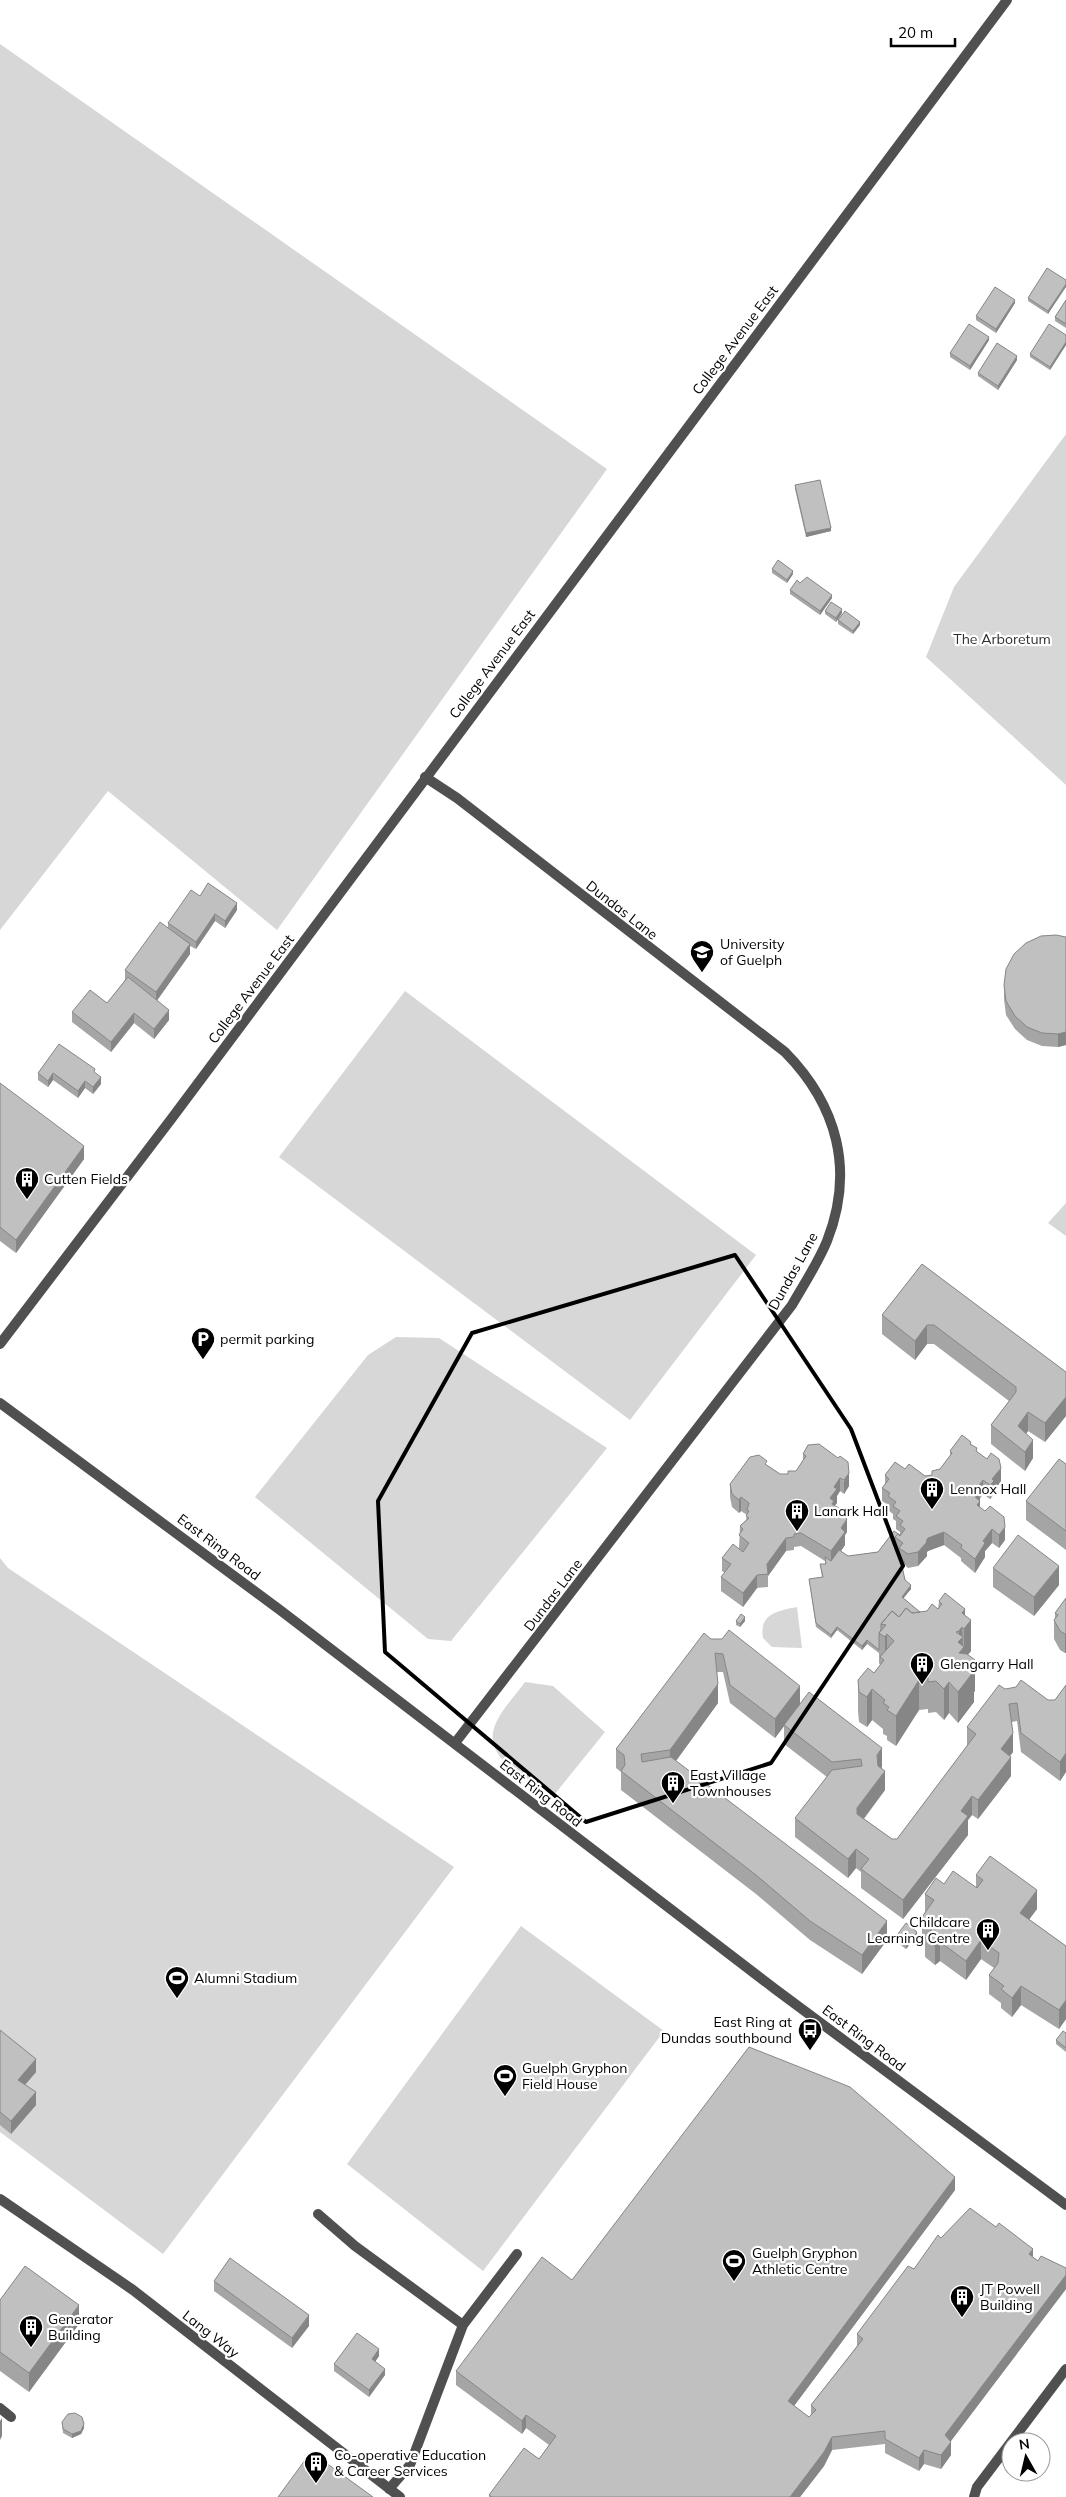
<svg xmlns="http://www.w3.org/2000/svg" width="1066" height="2497" viewBox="0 0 1066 2497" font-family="Mulish,sans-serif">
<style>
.green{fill:#d7d7d7}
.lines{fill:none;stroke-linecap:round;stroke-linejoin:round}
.minor{stroke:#505050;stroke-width:10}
.tertiary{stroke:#505050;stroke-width:10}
.wall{fill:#a5a5a5}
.shaded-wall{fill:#868686}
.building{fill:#c0c0c0;stroke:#868686}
.marked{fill:none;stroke:#000;stroke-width:4;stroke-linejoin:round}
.labels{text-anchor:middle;stroke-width:4.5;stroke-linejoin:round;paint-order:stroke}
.street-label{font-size:14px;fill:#000;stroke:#fff}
.park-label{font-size:14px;fill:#2e2e2e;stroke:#fff}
.poi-label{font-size:14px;fill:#000;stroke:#fff;text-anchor:start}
</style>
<rect width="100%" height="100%" fill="#fff"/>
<path class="green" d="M0,44L607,469L277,930L108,791L0,930Z
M1066,434V785L926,657L954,587Z
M405,991L756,1255L630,1420L279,1157Z
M1066,1203V1236L1048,1223Z
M396,1337L439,1338L607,1448L451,1641L428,1639L255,1497L368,1355Z
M0,1558L8,1568L454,1867L163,2254L0,2132Z
M797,1607L802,1648L772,1647L763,1638C759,1614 777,1611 797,1607Z
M525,1682L553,1686L605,1732L554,1795C530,1779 479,1759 496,1723C502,1709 516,1695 525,1682Z
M521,1926L664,2031L483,2271L347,2164Z"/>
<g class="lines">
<path class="minor" d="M425,777L457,798L785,1052C837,1105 855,1170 827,1241C818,1263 804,1284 792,1305L455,1743
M0,1403L280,1610L775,1989L1066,2205
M0,2199L133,2290L400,2497
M318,2214L355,2246L463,2325
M0,2408L11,2417
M1011,2442L1066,2369
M389,2489L410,2465L463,2325L517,2254
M974,2497L977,2487L1011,2442"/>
<path class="tertiary" d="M0,1344L172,1118L1007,0"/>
</g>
<path class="wall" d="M1066,280L1048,314L1028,301V298Z
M1066,300V328L1055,321V317Z
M1015,303L996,333L976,320V316Z
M1066,335V345L1050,370L1030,357V354Z
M989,340L970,370L950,357V353Z
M1017,360L998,390L978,376V373Z
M795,485L831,531L806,537L795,489Z
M772,569L793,574L787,583L772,573Z
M800,583L832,598L820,615L790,594V590Z
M825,611L842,613L836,622L825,614Z
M838,620L860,625L853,634L838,624Z
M200,896L237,910L225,928L215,921L196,949L190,946V954L157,1000L169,1020L154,1039L134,1023L111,1052L72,1022V1012L107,1003L125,980V970L168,927V923Z
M1066,937V1045L1058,1047L1042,1046L1027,1040L1015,1029L1006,1015L1004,999V985Z
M38,1073H95L101,1084L93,1094L85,1088L78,1098L53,1080L48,1087L38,1080Z
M0,1083L84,1159L16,1253L0,1241Z
M922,1264L1066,1372V1416L1045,1442L1028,1431L1026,1434L1033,1458L1025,1471L991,1444V1425L1009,1401L934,1344H927L915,1360L882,1334V1315Z
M971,1444L1001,1481L994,1491V1494L990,1499L983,1494L980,1498V1507L1005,1540L999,1548L992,1543L985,1551V1557L975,1573L961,1561V1558L944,1545L928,1551L927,1552V1556L918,1566L908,1568L905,1565L902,1569L905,1580L911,1589L903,1598L920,1612L938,1609L939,1601L965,1616L971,1651L968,1655L975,1691L974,1692V1702L958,1723L949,1713L944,1720L936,1712L928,1713V1709L919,1710L896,1746L887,1740V1736L883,1734V1729L872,1720L867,1727L859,1722L858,1711V1680L874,1673L880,1665L879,1663V1653L867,1644L862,1650L837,1630L831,1638L816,1627L809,1579L822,1577L820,1564H825V1561L801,1546L794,1547V1550L786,1551L768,1576V1587L757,1588L743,1607L721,1591V1577L725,1573L722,1571V1558L739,1548L740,1526L746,1520L747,1515L741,1511L739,1513L732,1507L730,1497V1484L767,1465L780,1474H788L796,1471L803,1460V1454L808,1445L849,1486L844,1494L840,1491L837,1496V1503L834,1506L842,1515L847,1532L845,1535V1545L841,1551L848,1556L878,1552L894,1531L900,1535V1532L896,1529V1521L893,1519V1514L888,1510V1505L882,1501V1488L885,1485V1475L905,1469L925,1476L932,1475V1471L940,1469L950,1456V1451Z
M1066,1464V1550L1026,1520V1501Z
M993,1568L1059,1585L1034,1616L993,1587Z
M1066,1598V1653H1065L1060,1650L1054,1639V1620L1055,1618V1613Z
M736,1621H745L740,1627L736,1625Z
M711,1639L882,1767L881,1768L885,1790L864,1819L892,1839H897L967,1746V1727L1005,1689L1048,1700H1055L1066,1685V1772L1060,1781L1021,1752L1017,1721L1012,1722L1013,1752L1010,1756L1011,1776L978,1819L972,1815L968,1820V1835L903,1919L861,1888V1872L856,1868L848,1878L795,1837V1818L827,1777L784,1744V1726L775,1738L730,1703L723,1672H717L718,1703L676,1761L887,1940L862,1974L810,1940L756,1894L621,1790V1772L616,1768V1749Z
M976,1875L1037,1909L1029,1919L1066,1946V2019L1059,2029L1021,2005L1012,2017L1001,2008V2003L989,1994V1975L994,1968L981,1959L966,1980L940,1961L935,1965L925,1957V1938L922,1936V1917L925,1912V1894L944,1884L976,1887Z
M917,1935L906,1949L895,1941V1938Z
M0,2030L36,2072L25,2085L36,2105L11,2134L0,2125Z
M1066,2033V2052L1056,2044V2040Z
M955,2190L794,2406L809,2417L811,2414V2405L857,2346V2334L941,2238L1033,2257L1038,2261L1066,2268V2289L950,2441L951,2455L941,2469L924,2464L919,2471L885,2453V2444L832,2450L824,2466L800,2497H489V2495L539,2459L549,2445L526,2428L522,2434L456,2385V2371L572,2280Z
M214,2281L309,2326L292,2348L214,2291Z
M0,2300L79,2324L29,2392L0,2371Z
M379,2356L375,2362L385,2375L369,2397L334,2371V2364Z
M62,2422L84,2428L81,2434L72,2438L63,2433Z"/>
<path class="shaded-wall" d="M1066,284V287L1048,314V311Z
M1015,300V303L996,333V329Z
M989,337V340L970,370V366Z
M1066,342V345L1050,370V367Z
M1017,356V360L998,390V386Z
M831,528V531L806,537V533Z
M793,571V574L787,583V580Z
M832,595V598L820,615V611Z
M842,609V613L836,622V618Z
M860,622V625L853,634V631Z
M237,903V910L225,928V921Z
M215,914V921L196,949V942Z
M190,944V954L156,1002V992Z
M169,1010V1020L154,1039V1029Z
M134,1013V1023L111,1052V1042Z
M1066,1032V1045L1058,1047V1034Z
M53,1073V1080L48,1087V1081Z
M101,1077V1084L93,1094V1087Z
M85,1081V1088L78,1098V1091Z
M84,1146V1159L16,1253V1240Z
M927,1325V1344L915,1360V1341Z
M1066,1397V1416L1045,1442V1423Z
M1028,1412V1431L1018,1445V1426Z
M1033,1440V1458L1025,1471V1452Z
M1001,1468V1481L994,1491V1494L990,1499V1485L992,1479Z
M849,1473V1486L844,1494V1480Z
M840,1478V1491L837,1496V1503L830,1511V1498L834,1487Z
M983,1480V1494L980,1498V1514L975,1497L977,1488Z
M741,1497V1511L739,1513V1500Z
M847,1519V1532L845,1535V1545L831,1565V1551L841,1528Z
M1005,1527V1540L999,1548V1535Z
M992,1529V1543L985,1551V1557L975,1573V1559L983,1541Z
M944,1532V1545L928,1551L927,1552V1556L918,1566V1552L926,1541L928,1538Z
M786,1538V1551L768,1576L767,1564Z
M1059,1566V1585L1034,1616V1597Z
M757,1575V1588L743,1607V1593Z
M911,1585V1589L902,1600V1597Z
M965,1609V1627L971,1620V1651L964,1659V1629L962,1627L963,1648L964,1647V1677L958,1673V1642L959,1641V1631L962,1613Z
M745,1617V1621L740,1627V1624Z
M837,1627V1630L831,1638V1635Z
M887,1634V1665L885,1668V1637Z
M1065,1634H1066V1653H1065Z
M867,1640V1644L862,1650V1646Z
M975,1660V1691L974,1692V1702L958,1723V1692L969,1668Z
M919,1680V1710L896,1746V1716Z
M949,1682V1713L944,1720V1689Z
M718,1684V1703L670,1769V1750Z
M800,1686V1705L775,1738V1719Z
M872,1689V1720L867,1727V1697Z
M1013,1733V1752L1001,1768V1749Z
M882,1748V1767L877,1774V1755Z
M1066,1753V1772L1060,1781V1762Z
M1011,1757V1776L978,1819V1800Z
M885,1771V1790L857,1827V1808Z
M972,1796V1815L968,1820V1835L903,1919V1900L961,1811Z
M856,1849V1868L848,1878V1859Z
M1037,1890V1909L1020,1932V1913Z
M887,1921V1940L862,1974V1955Z
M917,1932V1935L906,1949V1946Z
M981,1940V1959L966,1980V1961Z
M940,1942V1961L935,1965V1946Z
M1021,1986V2005L1012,2017V1998Z
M1066,2000V2019L1059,2029V2010Z
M36,2059V2072L18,2093V2080Z
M36,2092V2105L11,2134V2121Z
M955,2177V2190L788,2414V2401Z
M1033,2249V2262L1029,2254Z
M1066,2275V2289L945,2449V2435Z
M79,2305V2324L29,2392V2373Z
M309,2315V2326L292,2348V2338Z
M379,2349V2356L372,2366V2359Z
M385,2369V2375L369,2397V2390Z
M526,2415V2428L522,2434V2421Z
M2,2418V2436L0,2440V2421Z
M84,2424V2428L81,2434L72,2438V2434Z
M832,2437V2450L824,2466L800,2497H790Z
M951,2442V2455L941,2469V2455Z
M924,2450V2464L919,2471V2458Z"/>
<path class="building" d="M1047,268L1066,280V284L1048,311L1028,298Z
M995,287L1015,300L996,329L976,316Z
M1066,300V324L1055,317Z
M969,324L989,337L970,366L950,353Z
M1049,324L1066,335V342L1050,367L1030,354Z
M997,343L1017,356L998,386L978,373Z
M820,480L831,528L806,533L795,485Z
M778,560L793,571L787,580L772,569Z
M807,577L832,595L820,611L790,590L797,580L800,583Z
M831,602L842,609L836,618L825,611Z
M845,611L860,622L853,631L838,620Z
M208,883L237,903L225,921L215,914L196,942L168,923L191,890L200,896Z
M160,922L190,944L156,992L125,970Z
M1056,935L1066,937V1032L1058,1034L1042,1033L1027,1027L1015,1016L1006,1001L1004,985L1006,969L1014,954L1026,943L1041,936Z
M128,977L169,1010L154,1029L134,1013L111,1042L72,1012L90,990L107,1003Z
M59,1044L95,1069L94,1072L101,1077L93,1087L85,1081L78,1091L53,1073L48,1081L38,1073Z
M0,1083L84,1146L16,1240L0,1227Z
M922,1264L1066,1372V1397L1045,1423L1028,1412L1018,1426L1033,1440L1025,1452L991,1425L1016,1392V1387L934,1325H927L915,1341L882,1315Z
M962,1435L971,1442L970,1444L977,1448L976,1451L987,1459L991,1453L999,1459L1001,1468L992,1479L994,1481L990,1485L983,1480L977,1488L980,1491L975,1497L980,1501L977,1505L985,1511L990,1506L1004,1517L1005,1527L999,1535L992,1529L983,1541L985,1543L975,1559L961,1548L962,1545L944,1532L928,1538L926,1541L927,1542L918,1552L908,1554L899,1548L903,1543L895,1537L898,1534L900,1536L905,1529L900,1525L903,1521L896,1516L900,1511L893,1506L896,1502L888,1496L890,1493L882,1488L889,1479L885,1475L895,1462L905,1469L909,1464L925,1476L932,1475V1471L940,1469L952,1453L950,1451Z
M819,1444L838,1458L840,1456L848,1462L849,1473L844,1480L840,1478L834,1487L837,1489L830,1498L834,1501L832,1504L842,1510L840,1513L847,1519L841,1528L845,1532L831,1551L801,1533L794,1534V1537L786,1538L767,1564L768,1574L757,1575L743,1593L721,1577L731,1564L722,1558L733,1544L743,1552L749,1543L739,1535L743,1529L740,1526L749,1518L746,1516L749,1511L747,1510L749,1503L741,1497L739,1500L732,1494L730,1484L750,1457L759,1455L767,1461L765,1464L780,1474H788V1471H796L806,1456L803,1454L808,1445Z
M1059,1459L1066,1464V1531L1026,1501Z
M894,1531L900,1535V1536L898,1534L895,1537V1547L899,1550V1558L905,1562L902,1566L905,1580L911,1585L902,1597L920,1612L912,1613L906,1608L899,1617L892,1611L881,1624V1630L879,1633V1650L867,1640L862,1646L837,1627L831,1635L816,1623L809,1579L823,1577L820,1564H826L825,1557L831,1561L839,1550L848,1556L878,1552Z
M1018,1535L1059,1566L1034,1597L993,1568Z
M945,1593L965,1609L962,1613L971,1620L964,1629L962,1627L959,1631L956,1632L963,1637L958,1642L964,1647L959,1653L967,1654L975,1660L969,1668L974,1671L958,1692L949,1682L944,1689L936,1681L928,1682V1678L919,1680L896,1716L887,1710L889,1707L883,1703L885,1700L872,1689L867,1697L859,1692L858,1680L868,1668L874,1673L884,1660L880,1657L894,1641L887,1634L885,1637L879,1633L886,1625L881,1624L892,1611L899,1617L906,1608L912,1613L927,1611L932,1604L938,1609L942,1604L939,1601Z
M1066,1598V1634H1065L1060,1631L1054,1620L1058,1615L1055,1613Z
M741,1614L745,1617L740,1624L736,1621Z
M729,1630L800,1686L775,1719L730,1685L723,1654L715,1653L718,1684L670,1750L641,1754L642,1762L671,1757L887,1921L862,1955L810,1921L756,1875L621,1771L625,1765L624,1755L616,1749L704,1633L711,1639H722Z
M1021,1680L1048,1700H1055L1066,1685V1753L1060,1762L1021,1733L1017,1703L1009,1704L1013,1733L1001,1749L1011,1757L978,1800L972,1796L961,1811L968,1816L903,1900L861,1869L869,1859L856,1849L848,1859L795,1818L832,1770L862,1766L861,1759L832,1762L784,1725L809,1692L882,1748L877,1755L878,1766L885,1771L857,1808V1814L892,1839H897L976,1734L967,1727L999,1685L1005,1689L1011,1688L1016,1687Z
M990,1856L1037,1890L1020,1913L1066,1946V2000L1059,2010L1021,1986L1012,1998L1001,1989L1004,1986L989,1975L998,1963L999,1953L981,1940L966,1961L940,1942L935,1946L925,1938L934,1926L922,1917L934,1900L925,1894L936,1878L944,1884L953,1871L977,1888L983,1880L976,1875Z
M906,1923L917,1932L906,1946L895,1938Z
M0,2030L36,2059L18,2080L36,2092L11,2121L0,2112Z
M1063,2031L1066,2033V2048L1056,2040Z
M749,2047L850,2087L955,2177L788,2401L809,2417L816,2410L811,2405L863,2339L857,2334L908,2266L914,2269L938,2235L941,2238L970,2208L996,2227L999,2223L1033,2249L1029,2254L1038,2261L1041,2256L1066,2268V2275L945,2435L951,2442L941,2455L924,2450L919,2458L885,2439V2431L832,2437L824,2452L790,2497H492L489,2495L524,2448L539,2459L556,2436L526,2415L522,2421L456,2371L542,2257L572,2280Z
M230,2258L309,2315L292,2338L214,2281Z
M25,2266L79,2305L29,2373L0,2352V2300Z
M357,2333L379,2349L372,2359L385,2369L369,2390L334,2364Z
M75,2413L82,2417L84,2424L81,2431L72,2434L63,2429L62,2422L68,2414Z
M311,2452L373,2497H278Z"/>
<path class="marked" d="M735,1255L851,1429L903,1566L771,1763L586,1822L385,1652L378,1501L472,1333Z"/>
<defs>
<g id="university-pin" transform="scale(1.25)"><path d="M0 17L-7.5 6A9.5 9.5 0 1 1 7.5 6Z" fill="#000" stroke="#fff"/><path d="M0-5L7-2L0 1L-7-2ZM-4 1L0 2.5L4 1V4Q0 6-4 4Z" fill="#fff"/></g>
<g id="building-pin" transform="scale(1.25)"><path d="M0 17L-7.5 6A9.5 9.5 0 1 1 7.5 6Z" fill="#000" stroke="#fff"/><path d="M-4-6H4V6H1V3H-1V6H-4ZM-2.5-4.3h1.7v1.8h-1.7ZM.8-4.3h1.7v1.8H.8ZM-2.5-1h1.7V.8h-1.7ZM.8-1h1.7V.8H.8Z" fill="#fff"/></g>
<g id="parking-pin" transform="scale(1.25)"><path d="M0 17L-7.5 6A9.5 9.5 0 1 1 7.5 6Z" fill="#000" stroke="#fff"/><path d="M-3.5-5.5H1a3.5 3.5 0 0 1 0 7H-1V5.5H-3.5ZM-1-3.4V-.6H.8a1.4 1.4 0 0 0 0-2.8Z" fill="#fff"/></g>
<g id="stadium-pin" transform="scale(1.25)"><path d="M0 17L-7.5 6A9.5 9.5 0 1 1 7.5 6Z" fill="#000" stroke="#fff"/><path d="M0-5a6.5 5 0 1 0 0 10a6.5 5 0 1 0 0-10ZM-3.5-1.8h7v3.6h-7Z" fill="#fff"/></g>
<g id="bus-pin" transform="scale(1.25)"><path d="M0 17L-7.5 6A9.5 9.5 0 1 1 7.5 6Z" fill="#000" stroke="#fff"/><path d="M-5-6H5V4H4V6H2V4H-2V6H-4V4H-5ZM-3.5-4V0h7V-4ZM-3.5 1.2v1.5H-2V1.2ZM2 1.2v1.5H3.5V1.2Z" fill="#fff"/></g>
</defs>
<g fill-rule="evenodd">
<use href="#university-pin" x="702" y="952"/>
<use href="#building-pin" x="27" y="1179"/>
<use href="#parking-pin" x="203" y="1339"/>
<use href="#building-pin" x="932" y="1489"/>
<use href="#building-pin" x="797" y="1511"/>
<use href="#building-pin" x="922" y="1664"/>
<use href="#building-pin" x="673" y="1783"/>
<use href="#building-pin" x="988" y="1930"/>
<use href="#stadium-pin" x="177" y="1978"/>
<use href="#bus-pin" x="810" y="2030"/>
<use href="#stadium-pin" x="505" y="2076"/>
<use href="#stadium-pin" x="734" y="2261"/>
<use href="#building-pin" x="962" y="2297"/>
<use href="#building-pin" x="31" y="2327"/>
<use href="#building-pin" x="316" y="2463"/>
</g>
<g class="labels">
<g class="street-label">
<text transform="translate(735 340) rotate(-53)" y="5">College Avenue East</text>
<text transform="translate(492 664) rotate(-53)" y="5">College Avenue East</text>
<text transform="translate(622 910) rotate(38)" y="5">Dundas Lane</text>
<text transform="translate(251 989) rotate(-53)" y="5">College Avenue East</text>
<text transform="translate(793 1271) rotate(-61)" y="5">Dundas Lane</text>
<text transform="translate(219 1547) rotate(37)" y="5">East Ring Road</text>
<text transform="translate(553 1595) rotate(-53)" y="5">Dundas Lane</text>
<text transform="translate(541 1793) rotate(38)" y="5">East Ring Road</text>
<text transform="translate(864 2038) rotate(37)" y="5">East Ring Road</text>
<text transform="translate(211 2334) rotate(38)" y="5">Lang Way</text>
</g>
<g class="park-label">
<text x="1002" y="644">The Arboretum</text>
</g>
<g class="poi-label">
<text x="720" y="949">University<tspan x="720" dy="16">of Guelph</tspan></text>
<text x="44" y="1184">Cutten Fields</text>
<text x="220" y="1344">permit parking</text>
<text x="950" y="1494">Lennox Hall</text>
<text x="814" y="1516">Lanark Hall</text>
<text x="940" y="1669">Glengarry Hall</text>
<text x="690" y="1780">East Village<tspan x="690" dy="16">Townhouses</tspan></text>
<text x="970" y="1927" text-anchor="end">Childcare<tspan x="970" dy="16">Learning Centre</tspan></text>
<text x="194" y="1983">Alumni Stadium</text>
<text x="792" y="2027" text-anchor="end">East Ring at<tspan x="792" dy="16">Dundas southbound</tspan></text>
<text x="522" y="2073">Guelph Gryphon<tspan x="522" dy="16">Field House</tspan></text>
<text x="752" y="2258">Guelph Gryphon<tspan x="752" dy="16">Athletic Centre</tspan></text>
<text x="980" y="2294">JT Powell<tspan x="980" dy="16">Building</tspan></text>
<text x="48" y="2324">Generator<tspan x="48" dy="16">Building</tspan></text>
<text x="334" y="2460">Co-operative Education<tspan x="334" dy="16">&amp; Career Services</tspan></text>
</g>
</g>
<g transform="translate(1026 2457) rotate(352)"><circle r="24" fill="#ffffff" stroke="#999999"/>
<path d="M0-4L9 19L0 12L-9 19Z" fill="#000000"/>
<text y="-8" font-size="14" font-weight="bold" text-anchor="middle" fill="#000000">N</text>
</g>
<path d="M891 38v8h64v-8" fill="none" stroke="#000000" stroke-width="2.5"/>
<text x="898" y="38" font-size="15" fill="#000000" stroke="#ffffff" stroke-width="4" paint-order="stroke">20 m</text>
</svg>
